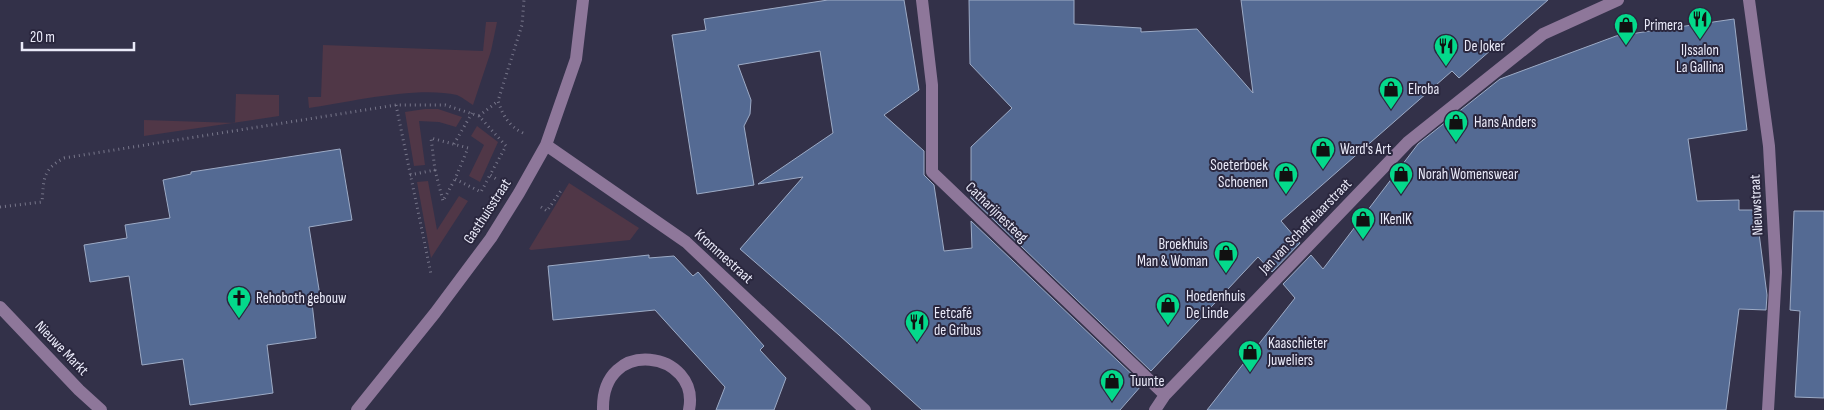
<svg xmlns="http://www.w3.org/2000/svg" width="1824" height="410" viewBox="0 0 1824 410" font-family="'Sofia Sans Condensed',sans-serif">
<style>
.green{fill:#503747}
.building{fill:#546a93;stroke:#9dabc6}
.lines{fill:none;stroke-linecap:round;stroke-linejoin:round}
.path{stroke:#77768a;stroke-width:3;stroke-dasharray:1 4;stroke-linecap:butt}
.minor{stroke:#8e779a;stroke-width:12}
.labels{text-anchor:middle;stroke-width:4;stroke-linejoin:round;paint-order:stroke}
.poi-label{font-size:15px;fill:#eaeaf9;stroke:#2a273e;text-anchor:start}
.street-label{font-size:15px;fill:#eaeaf9;stroke:#2a273e}
</style>
<rect width="100%" height="100%" fill="#333149"/>
<path class="green" d="M486,22H497L491,51L473,105C468,102 462,97 457,95C417,86 350,102 309,108L308,97H321L323,45L483,51Z
M236,94L279,95V116L144,136V120L235,123Z
M425,109H438L462,117L456,127L439,122L419,121L425,165L414,166L405,112Z
M477,126L498,142L480,182L469,176L484,145L471,136Z
M428,181L437,230L459,196L468,201L431,258L417,182Z
M569,183L639,228L630,240L531,250L529,249Z"/>
<path class="building" d="M828,0H904L919,90L884,115L924,151V175L934,185L944,251L972,248L971,221L1140,382L1139,384L1141,386L1120,410H922L839,335L740,249L803,177L758,184L833,133L820,51L738,65L751,100L750,114L744,126L754,185L697,194L672,35L706,30L704,19Z
M969,0H1074V24L1141,28V32L1197,29L1253,93L1241,0H1548L1459,78L1452,71L1281,221L1300,243L1272,272L1258,257L1151,371L971,198V147L1012,108L970,64Z
M1734,19L1747,130L1688,139L1697,201L1739,200V210H1756L1767,295L1766,310L1739,309L1726,410H1207L1295,298L1283,284L1311,255L1323,269L1418,144L1500,79L1616,36Z
M340,149L352,220L309,227L321,302L312,303L316,338L267,345L273,393L190,405L183,359L142,365L129,276L90,282L84,245L127,238L125,225L170,218L163,180L191,174V172Z
M1794,211H1824V398L1795,397L1800,311L1790,310Z
M649,255V258L674,256L693,276L698,272L764,346L760,350L786,378L774,410H716L725,387L655,310L553,320L548,266Z"/>
<g class="lines">
<path class="path" d="M396,105L431,274
M479,116L498,101
M523,133C509,126 503,116 498,101L522,25L524,0
M454,144L472,113
M435,170L443,201L455,179
M410,175L435,170L431,138L468,148L455,179L481,192L490,175
M0,207L42,202C44,179 42,170 64,158L396,105H445L479,116L506,146L490,175L498,180
M541,207L547,211L562,189"/>
<path class="minor" d="M922,0L932,85V172L1165,395
M1749,0L1769,146L1776,272L1768,410
M546,145L686,242L865,410
M0,307L79,390L101,410
M357,410L435,313L491,238L519,193L546,145L576,59L583,0
M603,410C601,335 701,351 689,410
M1155,410L1165,395L1408,142L1543,34L1618,0"/>
</g>
<defs>
<g id="restaurant-pin" transform="scale(1.25)"><path d="M0 17L-7.5 6A9.5 9.5 0 1 1 7.5 6Z" fill="#04d98b" stroke="#2a273e"/><path d="M-5-6h1v4h1v-4h1v4h1v-4h1v5L-1.5 .5V6h-2V.5L-5-1ZM5-6V6H3V1.5H1.5Q1.5-4 5-6Z" fill="#111"/></g>
<g id="shop-pin" transform="scale(1.25)"><path d="M0 17L-7.5 6A9.5 9.5 0 1 1 7.5 6Z" fill="#04d98b" stroke="#2a273e"/><path d="M-5-2.5h2.3a2.7 3.5 0 0 1 5.4 0H5L5.5 6h-11ZM-1.5-2.5h3a1.5 2.3 0 0 0-3 0Z" fill="#111"/></g>
<g id="church-pin" transform="scale(1.25)"><path d="M0 17L-7.5 6A9.5 9.5 0 1 1 7.5 6Z" fill="#04d98b" stroke="#2a273e"/><path d="M-1.2-6h2.4v3.5h3.3v2.4h-3.3V6h-2.4V-.1h-3.3v-2.4h3.3Z" fill="#111"/></g>
</defs>
<g fill-rule="evenodd">
<use href="#restaurant-pin" x="1700" y="19"/>
<use href="#shop-pin" x="1626" y="25"/>
<use href="#restaurant-pin" x="1446" y="46"/>
<use href="#shop-pin" x="1391" y="89"/>
<use href="#shop-pin" x="1456" y="122"/>
<use href="#shop-pin" x="1323" y="149"/>
<use href="#shop-pin" x="1286" y="174"/>
<use href="#shop-pin" x="1401" y="174"/>
<use href="#shop-pin" x="1363" y="219"/>
<use href="#shop-pin" x="1226" y="253"/>
<use href="#church-pin" x="239" y="298"/>
<use href="#shop-pin" x="1168" y="305"/>
<use href="#restaurant-pin" x="917" y="322"/>
<use href="#shop-pin" x="1250" y="352"/>
<use href="#shop-pin" x="1112" y="381"/>
</g>
<g class="labels">
<g class="poi-label">
<text x="1644" y="30">Primera</text>
<text x="1464" y="51">De Joker</text>
<text x="1700" y="55" text-anchor="middle">IJssalon<tspan x="1700" dy="17">La Gallina</tspan></text>
<text x="1408" y="94">Elroba</text>
<text x="1474" y="127">Hans Anders</text>
<text x="1340" y="154">Ward's Art</text>
<text x="1268" y="170" text-anchor="end">Soeterboek<tspan x="1268" dy="17">Schoenen</tspan></text>
<text x="1418" y="179">Norah Womenswear</text>
<text x="1380" y="224">IKenIK</text>
<text x="1208" y="249" text-anchor="end">Broekhuis<tspan x="1208" dy="17">Man &amp; Woman</tspan></text>
<text x="1186" y="301">Hoedenhuis<tspan x="1186" dy="17">De Linde</tspan></text>
<text x="256" y="303">Rehoboth gebouw</text>
<text x="934" y="318">Eetcafé<tspan x="934" dy="17">de Gribus</tspan></text>
<text x="1268" y="348">Kaaschieter<tspan x="1268" dy="17">Juweliers</tspan></text>
<text x="1130" y="386">Tuunte</text>
</g>
<g class="street-label">
<text transform="translate(1756 205) rotate(-93)" y="5">Nieuwstraat</text>
<text transform="translate(487 211) rotate(-57)" y="5">Gasthuisstraat</text>
<text transform="translate(997 212) rotate(44)" y="5">Catharijnesteeg</text>
<text transform="translate(1305 226) rotate(-46)" y="5">Jan van Schaffelaarstraat</text>
<text transform="translate(724 256) rotate(42)" y="5">Krommestraat</text>
<text transform="translate(62 348) rotate(46)" y="5">Nieuwe Markt</text>
</g>
</g>
<path d="M22 42v8h112v-8" fill="none" stroke="#eaeaf9" stroke-width="2.5"/>
<text x="30" y="42" font-size="15" fill="#eaeaf9" stroke="#2a273e" stroke-width="4" paint-order="stroke">20 m</text>
</svg>
